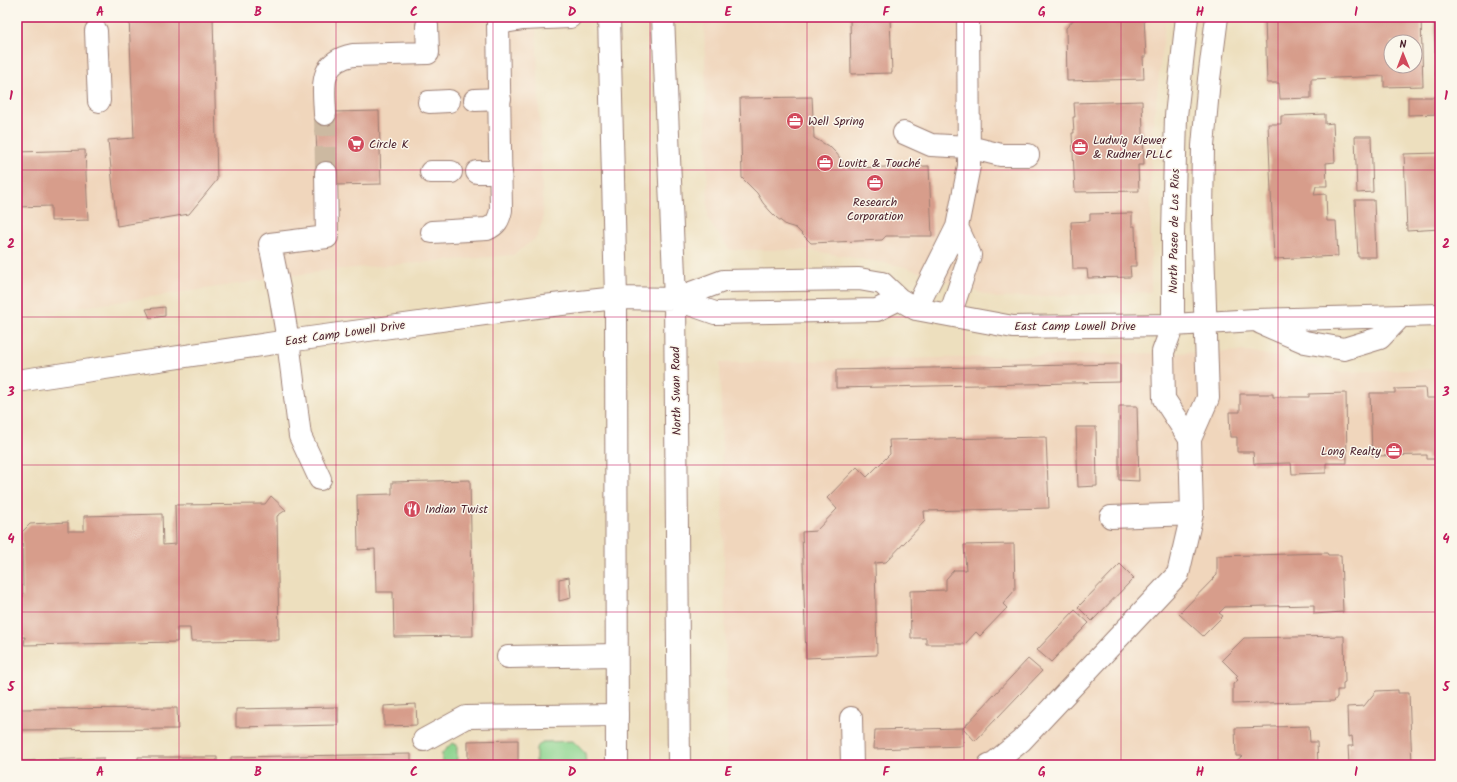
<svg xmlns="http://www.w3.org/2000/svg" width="1457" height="782" viewBox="0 0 1457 782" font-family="Kalam,sans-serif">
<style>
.built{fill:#f0d6bc}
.green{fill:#8dd48f;stroke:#6c7a5d}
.building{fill:#d79d8b;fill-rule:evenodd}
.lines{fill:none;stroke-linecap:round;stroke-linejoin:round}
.minor-tunnel{stroke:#ccb9a1;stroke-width:22;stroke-dasharray:22 11;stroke-linecap:butt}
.minor-casing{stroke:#9c7f74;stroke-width:24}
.major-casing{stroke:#9c7f74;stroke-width:24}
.minor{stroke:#fff;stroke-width:22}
.major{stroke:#fff;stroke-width:22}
.grid{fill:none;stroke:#c2185b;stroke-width:1;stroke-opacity:0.55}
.labels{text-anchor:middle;stroke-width:3;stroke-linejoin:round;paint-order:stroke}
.poi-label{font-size:12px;fill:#4a1f2b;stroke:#fbf7ec;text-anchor:start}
.street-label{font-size:12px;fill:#4a1f2b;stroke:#fbf7ec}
.neatline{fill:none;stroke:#c2185b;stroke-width:1.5}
.grid-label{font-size:13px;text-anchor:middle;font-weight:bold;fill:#c2185b}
</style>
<rect width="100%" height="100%" fill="#fbf7ec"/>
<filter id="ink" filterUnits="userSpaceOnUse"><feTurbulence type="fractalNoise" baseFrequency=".025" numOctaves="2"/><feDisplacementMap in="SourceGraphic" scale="8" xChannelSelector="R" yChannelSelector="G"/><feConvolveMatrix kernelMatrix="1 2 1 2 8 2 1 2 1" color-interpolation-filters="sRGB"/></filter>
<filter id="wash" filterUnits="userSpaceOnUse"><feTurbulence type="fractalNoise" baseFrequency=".012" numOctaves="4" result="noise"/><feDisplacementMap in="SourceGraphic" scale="16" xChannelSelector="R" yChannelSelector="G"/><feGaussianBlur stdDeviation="0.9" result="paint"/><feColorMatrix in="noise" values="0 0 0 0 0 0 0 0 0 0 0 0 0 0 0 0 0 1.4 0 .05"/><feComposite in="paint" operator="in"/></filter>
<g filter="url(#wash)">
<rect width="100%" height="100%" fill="#eddfbe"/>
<path class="built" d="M17,17H536L543,220L536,238L513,255L331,270L17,317Z
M704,17H1166L1151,143V292L996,298L901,266L808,250H730L708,220Z
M1250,351L1339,372L1440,369V765H728L720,363Z"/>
<path class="green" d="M573,741L585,753L586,765H536V748L542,742Z
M452,743L457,745V765H442V753Z"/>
<g id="blocks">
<path class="building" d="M129,17H213L217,180L189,214L117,226L108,140L134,138Z
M850,17H890L892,73L851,74Z
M1076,17H1144L1146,57H1143L1144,79L1067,81L1066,28Z
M1265,17H1421L1423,86L1384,87V76L1311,79V98L1280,99L1279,83H1267ZM1391,42H1415V66H1391Z
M1434,17H1440V75L1436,76Z
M812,97L814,138L830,147L837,154L847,168L929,166L932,236H886L882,240L811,243L796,228L786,225L777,218L770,211L763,203L757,193L742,178L740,98Z
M1408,97H1439L1440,114L1408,115Z
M1142,101L1144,165H1138L1139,191L1075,192L1072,133H1074L1073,117H1075L1074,103Z
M379,111L381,184L334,185L318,173L315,114L332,112Z
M1325,114V124L1333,123L1335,162L1326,163L1327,186H1316L1314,195L1326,194L1327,221H1336L1338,256L1274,259L1268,124H1281V116Z
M1355,136H1371L1373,192L1357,193Z
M85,150L88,220L51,221V206L17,207V152Z
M1440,153V229L1407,231L1404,154Z
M1355,200H1374L1376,257H1358Z
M1132,213V226H1135L1136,266H1130L1131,277L1088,278L1087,269H1073L1071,222L1090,221V214Z
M165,307V316L150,318L146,309Z
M1120,364V382L836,388V370Z
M1425,388L1426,398H1440V459H1427V455L1372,456L1370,393H1395V389Z
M1346,393L1347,463H1326V473L1292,474L1291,463L1254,464L1253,452H1237V437H1230L1229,412H1240V394H1273V397H1309V394Z
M1119,406H1137L1139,481L1119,480Z
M1076,427H1096L1097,486L1078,487Z
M1046,437L1049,508L924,511L925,521L886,562L875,563L877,655L806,658L802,532L816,531L837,509L827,498L857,467L867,477L890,454L889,440Z
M470,480L473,636L394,637L393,592H376L375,549L358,550L357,495L392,494V482Z
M271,496L286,510L277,516L279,640L191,641L190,628H177V642L24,645L25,637H17V597H23L22,532L30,524L68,522V531H84V516L162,514L163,545L176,544L175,505L265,504Z
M1014,544L1015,590L1003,604L1007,608L980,636L976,632L965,644H926V638H911L910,591L946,590V579L954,570H966L964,545Z
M1327,553L1328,555H1341L1343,612L1314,614V605L1225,607L1219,613L1223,616L1203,636L1179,614L1217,575V556Z
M1120,564L1134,578L1092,621L1078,607Z
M569,577L571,598L559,601V579Z
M1075,610L1089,623L1051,662L1037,650Z
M1344,636L1345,682L1343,683V690H1337V697L1334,701L1233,704V684L1238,680L1236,678L1238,676L1222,660L1244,638Z
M1028,659L1042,671L975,741L963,728V746L874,749L875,730L963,728Z
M1398,690V693H1409L1412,765H1349L1348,746H1353L1352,736L1348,737L1347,707L1364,706L1376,691Z
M416,704L417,725L384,726V706Z
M338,707V725L236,727V709Z
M177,708L178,729L17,730V709Z
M1309,726L1310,742H1317L1318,765H1232L1242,756H1236L1235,728Z
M518,740V765H492V761H468V741Z
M411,754V765H231V757Z
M138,757H217V765H138Z
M103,758V765H17V761Z"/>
</g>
</g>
<g filter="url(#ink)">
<use href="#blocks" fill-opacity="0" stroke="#9c7f74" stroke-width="1"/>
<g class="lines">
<path class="minor-tunnel" d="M325,114L326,173"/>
<g class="minor-casing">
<path id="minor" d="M1187,17L1176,116L1173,233V325L1163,352L1164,399L1190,439
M96,31L99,101
M475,100L500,99
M429,102L449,101
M325,114C324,86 318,62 353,55L428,53L427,26
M904,133L931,145L969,147L1001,155H1028
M431,172H451
M477,172H501
M432,232L487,229C496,225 499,220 501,210L498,23L523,19L570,17
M675,299L723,281L859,279L882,283L899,299L916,309L1013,327L1173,325L1255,320L1440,315
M675,299L715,313L877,310L899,299
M916,309L957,227L969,166L968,17
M950,315L970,255L957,227
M1261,323L1305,342L1344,349L1380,338L1401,316
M320,479L300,436L288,341L280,293L270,244L327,237L326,173
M1111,517L1192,514
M508,657L616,655
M851,718L852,765
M424,740L466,717L617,715
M989,765L994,763L1021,741L1178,574L1192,514L1190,439L1208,398L1202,216L1203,146L1209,79L1217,17"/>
</g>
<g class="major-casing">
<path id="major" d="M609,17L616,298L617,765
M663,17L675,299L679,765
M17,381L288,341L544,306L616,298L675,299"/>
</g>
<use href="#minor" class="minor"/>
<use href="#major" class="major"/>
</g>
</g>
<path class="grid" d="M179,17V765M336,17V765M493,17V765M650,17V765M807,17V765M964,17V765M1121,17V765M1278,17V765M17,170H1440M17,317H1440M17,465H1440M17,612H1440"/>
<defs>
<g id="office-disc" transform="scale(0.9)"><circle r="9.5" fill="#d1495b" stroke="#fbf7ec"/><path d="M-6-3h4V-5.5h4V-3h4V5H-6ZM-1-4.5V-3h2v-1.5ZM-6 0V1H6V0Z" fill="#fff"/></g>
<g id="supermarket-disc" transform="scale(0.9)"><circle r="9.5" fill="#d1495b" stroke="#fbf7ec"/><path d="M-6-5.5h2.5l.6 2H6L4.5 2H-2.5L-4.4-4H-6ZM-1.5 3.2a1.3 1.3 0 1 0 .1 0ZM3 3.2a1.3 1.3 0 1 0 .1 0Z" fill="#fff"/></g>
<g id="restaurant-disc" transform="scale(0.9)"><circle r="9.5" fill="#d1495b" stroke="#fbf7ec"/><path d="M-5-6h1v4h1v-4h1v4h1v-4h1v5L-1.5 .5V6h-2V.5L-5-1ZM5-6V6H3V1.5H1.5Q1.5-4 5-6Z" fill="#fff"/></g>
</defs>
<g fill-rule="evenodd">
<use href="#office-disc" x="795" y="121"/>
<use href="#supermarket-disc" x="356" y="144"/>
<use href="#office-disc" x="1080" y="147"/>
<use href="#office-disc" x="825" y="163"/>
<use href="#office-disc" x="875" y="183"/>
<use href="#office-disc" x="1394" y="451"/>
<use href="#restaurant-disc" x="412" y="509"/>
</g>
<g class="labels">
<g class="poi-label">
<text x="808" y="125">Well Spring</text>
<text x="1093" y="144">Ludwig Klewer<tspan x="1093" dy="14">&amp; Rudner PLLC</tspan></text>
<text x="369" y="148">Circle K</text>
<text x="838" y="167">Lovitt &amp; Touché</text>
<text x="875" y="206" text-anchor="middle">Research<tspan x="875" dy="14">Corporation</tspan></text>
<text x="1381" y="455" text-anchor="end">Long Realty</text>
<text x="425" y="513">Indian Twist</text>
</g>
<g class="street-label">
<text transform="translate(1174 231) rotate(-89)" y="4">North Paseo de Los Rios</text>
<text x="1075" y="330">East Camp Lowell Drive</text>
<text transform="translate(345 333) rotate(-8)" y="4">East Camp Lowell Drive</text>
<text transform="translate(676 391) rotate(-91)" y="4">North Swan Road</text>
</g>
</g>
<rect width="1457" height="782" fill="none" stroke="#fbf7ec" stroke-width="44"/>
<g transform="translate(1403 54) rotate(359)"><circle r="19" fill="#fbf7ec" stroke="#b4a19f"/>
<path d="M0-3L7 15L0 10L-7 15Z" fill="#d1495b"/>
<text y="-6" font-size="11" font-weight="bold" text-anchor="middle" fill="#4a1f2b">N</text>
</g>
<rect x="22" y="22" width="1413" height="738" class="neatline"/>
<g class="grid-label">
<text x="100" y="16">A</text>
<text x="258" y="16">B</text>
<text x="414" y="16">C</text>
<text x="572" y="16">D</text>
<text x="728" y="16">E</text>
<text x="886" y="16">F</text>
<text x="1042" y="16">G</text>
<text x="1200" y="16">H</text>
<text x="1356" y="16">I</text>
<text x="11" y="100">1</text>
<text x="1446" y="100">1</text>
<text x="11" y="248">2</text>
<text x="1446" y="248">2</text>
<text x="11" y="396">3</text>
<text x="1446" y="396">3</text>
<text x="11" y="543">4</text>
<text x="1446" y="543">4</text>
<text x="11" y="691">5</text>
<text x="1446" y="691">5</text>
<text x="100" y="776">A</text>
<text x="258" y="776">B</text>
<text x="414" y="776">C</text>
<text x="572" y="776">D</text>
<text x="728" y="776">E</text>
<text x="886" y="776">F</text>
<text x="1042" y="776">G</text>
<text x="1200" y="776">H</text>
<text x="1356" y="776">I</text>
</g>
</svg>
